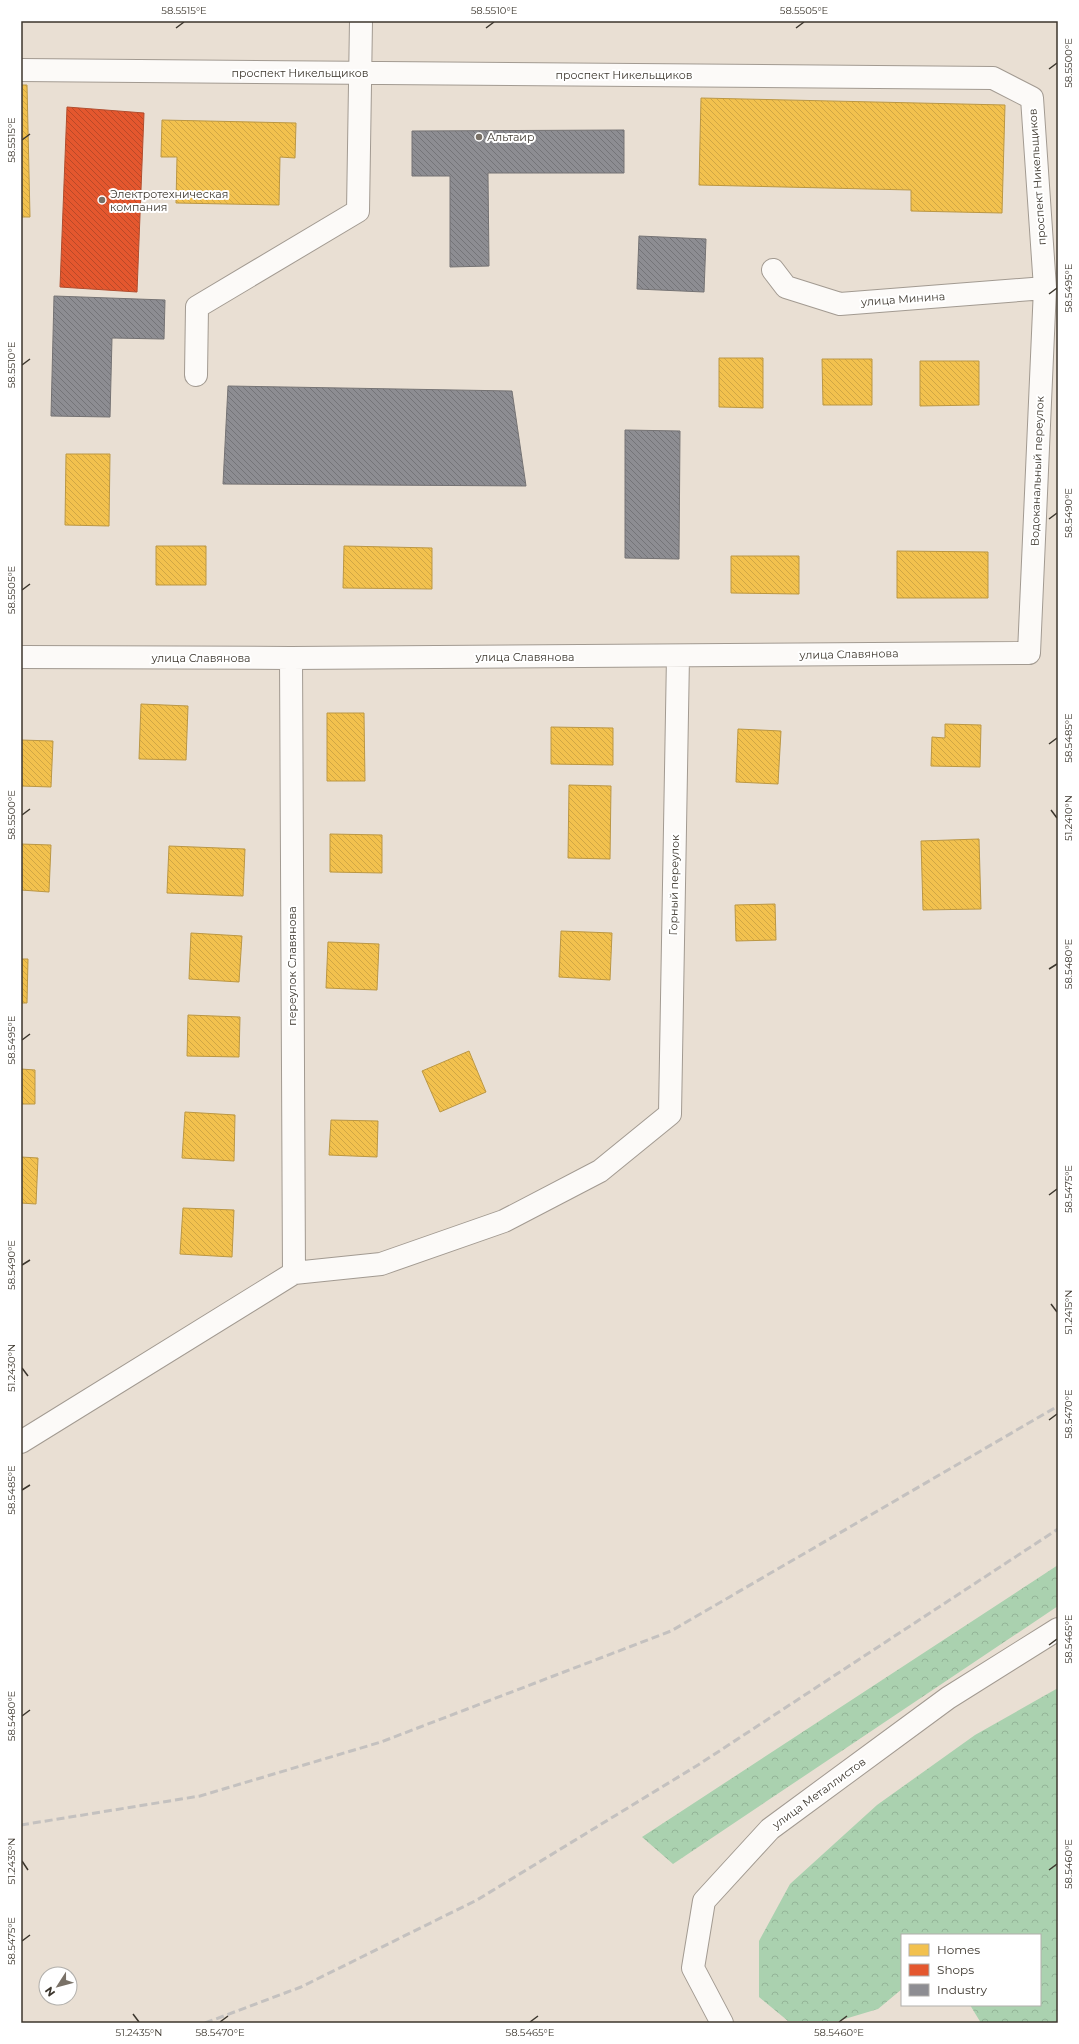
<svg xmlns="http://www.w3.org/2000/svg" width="1079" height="2044" viewBox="0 0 1079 2044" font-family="Montserrat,sans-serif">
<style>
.forest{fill:url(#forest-crowns)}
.homes{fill:url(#homes-back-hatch);stroke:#bb9744}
.shops{fill:url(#shops-back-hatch);stroke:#b24d2e}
.industry{fill:url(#industry-back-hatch);stroke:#757374}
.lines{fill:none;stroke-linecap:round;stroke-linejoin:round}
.minor-casing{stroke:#a29a91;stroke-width:24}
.major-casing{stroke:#a29a91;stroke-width:24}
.minor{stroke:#fcfaf8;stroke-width:22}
.major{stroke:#fcfaf8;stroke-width:22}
.rail{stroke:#c4c1bf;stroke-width:3;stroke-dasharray:8 4;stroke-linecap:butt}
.ticks{fill:none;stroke:#3c362d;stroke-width:1.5}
.poi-dot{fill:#797167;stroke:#fff;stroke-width:1.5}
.labels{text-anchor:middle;stroke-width:4;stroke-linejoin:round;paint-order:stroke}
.street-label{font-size:11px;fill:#3c362d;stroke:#fff}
.poi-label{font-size:11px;fill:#3c362d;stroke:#fff;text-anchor:start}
.neatline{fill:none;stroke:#3c362d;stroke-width:1.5}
.ticks-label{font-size:10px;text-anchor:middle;fill:#3c362d}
</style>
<defs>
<pattern id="forest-crowns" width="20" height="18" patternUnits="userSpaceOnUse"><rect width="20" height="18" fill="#aad1af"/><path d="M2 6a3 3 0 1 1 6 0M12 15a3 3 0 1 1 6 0" fill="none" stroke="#93b497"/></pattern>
<pattern id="homes-back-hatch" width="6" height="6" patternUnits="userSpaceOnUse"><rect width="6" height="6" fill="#f2c14e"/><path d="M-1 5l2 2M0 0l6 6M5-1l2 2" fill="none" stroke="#d0a644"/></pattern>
<pattern id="shops-back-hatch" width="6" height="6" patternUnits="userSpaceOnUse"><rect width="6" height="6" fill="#e4572e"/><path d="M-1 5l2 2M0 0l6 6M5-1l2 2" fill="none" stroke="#ba4928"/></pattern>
<pattern id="industry-back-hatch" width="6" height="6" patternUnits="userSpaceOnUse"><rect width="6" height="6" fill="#8d8d92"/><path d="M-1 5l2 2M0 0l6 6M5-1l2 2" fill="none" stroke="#747478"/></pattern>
</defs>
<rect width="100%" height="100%" fill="#e9dfd3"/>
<path class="forest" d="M1058,1565V1606L673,1864L642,1837Z
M1058,1688L1057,2023H981L970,2005H1040V1935H902V1989L878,2009L838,2021H788L759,1997V1941L790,1884L877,1805L975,1735Z"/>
<path class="homes" d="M21,85H27L30,217H21Z
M701,98L1005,105L1002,213L911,211V190L699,185Z
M162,120L296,123L295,158L280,157L279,205L176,203L177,157H161Z
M719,358H763V408L719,407Z
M822,359H872V405H823Z
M920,361H979V405L920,406Z
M66,454H110L109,526L65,525Z
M156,546H206V585H156Z
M344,546L432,548V589L343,588Z
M897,551L988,552V598H897Z
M731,556H799V594L731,593Z
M141,704L188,706L186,760L139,759Z
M327,713H364L365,781H327Z
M945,724L981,725L980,767L931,766L932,737L945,738Z
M551,727L613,728V765L551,764Z
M738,729L781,731L778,784L736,782Z
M21,740L53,741L51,787L21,786Z
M569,785L611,786L610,859L568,858Z
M330,834L382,835V873L330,872Z
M979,839L981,909L923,910L921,841Z
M21,844L51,845L49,892L21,890Z
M169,846L245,849L243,896L167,893Z
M775,904L776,940L736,941L735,905Z
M561,931L612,933L610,980L559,977Z
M191,933L242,936L239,982L189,979Z
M328,942L379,944L377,990L326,988Z
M21,959H28L27,1003H21Z
M188,1015L240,1017L239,1057L187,1056Z
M469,1051L486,1092L440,1112L422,1071Z
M21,1069L35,1070V1104H21Z
M185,1112L235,1115L234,1161L182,1158Z
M331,1120L378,1121L377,1157L329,1155Z
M21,1157L38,1158L36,1204L21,1203Z
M183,1208L234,1210L232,1257L180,1254Z"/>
<path class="shops" d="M67,107L144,113L137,292L60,287Z"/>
<path class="industry" d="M624,130V173H488L489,266L450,267V176H412V131Z
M639,236L706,239L704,292L637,289Z
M54,296L165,300L164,339L112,338L110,417L51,416Z
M228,386L512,391L526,486L223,484Z
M625,430L680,431L679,559L625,558Z"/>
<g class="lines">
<g class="minor-casing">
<path id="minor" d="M21,70L993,78L1032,98L1045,288L1029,653L291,658L21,657
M773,270L786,287L840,304L1045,288
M196,375L197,307L358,211L361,21
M291,658L294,1273
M21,1442L294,1273L381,1264L504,1221L600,1171L670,1114L678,656"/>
</g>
<g class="major-casing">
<path id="major" d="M722,2023L693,1968L704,1901L770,1829L948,1698L1058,1629"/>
</g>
<use href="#minor" class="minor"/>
<use href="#major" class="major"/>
<path class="rail" d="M21,1825L200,1796L381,1742L671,1631L1058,1406
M205,2023L301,1987L477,1900L698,1765L1058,1529"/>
</g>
<path class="ticks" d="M176,28L184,22M486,28L494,22M796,28L804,22M1049,69L1057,63M22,140L30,134M1049,294L1057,288M22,365L30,359M1049,519L1057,513M22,590L30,584M1049,744L1057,738M1051,810L1057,818M22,815L30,809M1049,969L1057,964M22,1040L30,1034M1049,1195L1057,1189M22,1265L30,1260M1051,1304L1057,1312M22,1368L28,1376M1049,1420L1057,1414M22,1490L30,1485M1049,1645L1057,1639M22,1716L30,1710M22,1861L28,1870M1049,1870L1057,1864M22,1941L30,1935M133,2014L139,2022M220,2022L228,2016M530,2022L538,2016M839,2022L847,2016"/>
<g class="poi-dot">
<circle cx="479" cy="137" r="4"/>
<circle cx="102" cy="200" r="4"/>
</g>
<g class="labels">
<g class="street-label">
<text x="300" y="77">проспект Никельщиков</text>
<text x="624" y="79">проспект Никельщиков</text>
<text transform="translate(1037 177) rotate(-94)" y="4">проспект Никельщиков</text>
<text transform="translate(903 299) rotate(-4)" y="4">улица Минина</text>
<text transform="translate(1037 471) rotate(-88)" y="4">Водоканальный переулок</text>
<text transform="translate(849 654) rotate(-1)" y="4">улица Славянова</text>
<text x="525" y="661">улица Славянова</text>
<text x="201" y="662">улица Славянова</text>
<text transform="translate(674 885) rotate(-89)" y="4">Горный переулок</text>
<text transform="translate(292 966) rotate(-90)" y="4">переулок Славянова</text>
<text transform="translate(819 1793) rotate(-36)" y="4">улица Металлистов</text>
</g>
<g class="poi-label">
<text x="487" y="141">Альтаир</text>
<text x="110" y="198">Электротехническая<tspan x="110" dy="13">компания</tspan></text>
</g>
</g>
<rect width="1079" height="2044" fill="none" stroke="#ffffff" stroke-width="44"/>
<rect x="901" y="1934" width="140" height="72" fill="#ffffff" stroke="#b1afab"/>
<rect x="909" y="1944" width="20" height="12" fill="#f2c14e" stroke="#b1afab"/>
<text x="937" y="1954" font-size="12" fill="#3c362d">Homes</text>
<rect x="909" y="1964" width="20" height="12" fill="#e4572e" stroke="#b1afab"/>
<text x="937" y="1974" font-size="12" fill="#3c362d">Shops</text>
<rect x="909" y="1984" width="20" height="12" fill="#8d8d92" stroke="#b1afab"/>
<text x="937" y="1994" font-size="12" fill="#3c362d">Industry</text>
<g transform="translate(58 1986) rotate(234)"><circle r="19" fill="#ffffff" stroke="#b1afab"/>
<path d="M0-3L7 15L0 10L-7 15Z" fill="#797167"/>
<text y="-6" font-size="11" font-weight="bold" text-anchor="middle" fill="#3c362d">N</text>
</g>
<rect x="22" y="22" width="1035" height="2000" class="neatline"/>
<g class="ticks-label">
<text x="184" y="14">58.5515°E</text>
<text x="494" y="14">58.5510°E</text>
<text x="804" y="14">58.5505°E</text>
<text transform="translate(1068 63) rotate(-90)" y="4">58.5500°E</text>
<text transform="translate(11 140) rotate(-90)" y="4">58.5515°E</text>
<text transform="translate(1068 288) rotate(-90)" y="4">58.5495°E</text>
<text transform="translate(11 365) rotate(-90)" y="4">58.5510°E</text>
<text transform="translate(1068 513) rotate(-90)" y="4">58.5490°E</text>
<text transform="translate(11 590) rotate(-90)" y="4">58.5505°E</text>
<text transform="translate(1068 738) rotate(-90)" y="4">58.5485°E</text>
<text transform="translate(11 815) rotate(-90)" y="4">58.5500°E</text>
<text transform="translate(1068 818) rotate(-90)" y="4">51.2410°N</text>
<text transform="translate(1068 964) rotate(-90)" y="4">58.5480°E</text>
<text transform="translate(11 1040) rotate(-90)" y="4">58.5495°E</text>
<text transform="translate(1068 1189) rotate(-90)" y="4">58.5475°E</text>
<text transform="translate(11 1265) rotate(-90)" y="4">58.5490°E</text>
<text transform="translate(1068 1312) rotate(-90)" y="4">51.2415°N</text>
<text transform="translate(11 1368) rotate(-90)" y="4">51.2430°N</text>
<text transform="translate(1068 1414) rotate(-90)" y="4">58.5470°E</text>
<text transform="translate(11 1490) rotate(-90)" y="4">58.5485°E</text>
<text transform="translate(1068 1639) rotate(-90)" y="4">58.5465°E</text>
<text transform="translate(11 1716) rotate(-90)" y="4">58.5480°E</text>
<text transform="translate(11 1861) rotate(-90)" y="4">51.2435°N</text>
<text transform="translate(1068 1864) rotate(-90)" y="4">58.5460°E</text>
<text transform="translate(11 1941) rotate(-90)" y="4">58.5475°E</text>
<text x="139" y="2036">51.2435°N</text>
<text x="220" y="2036">58.5470°E</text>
<text x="530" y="2036">58.5465°E</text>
<text x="839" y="2036">58.5460°E</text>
</g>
</svg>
